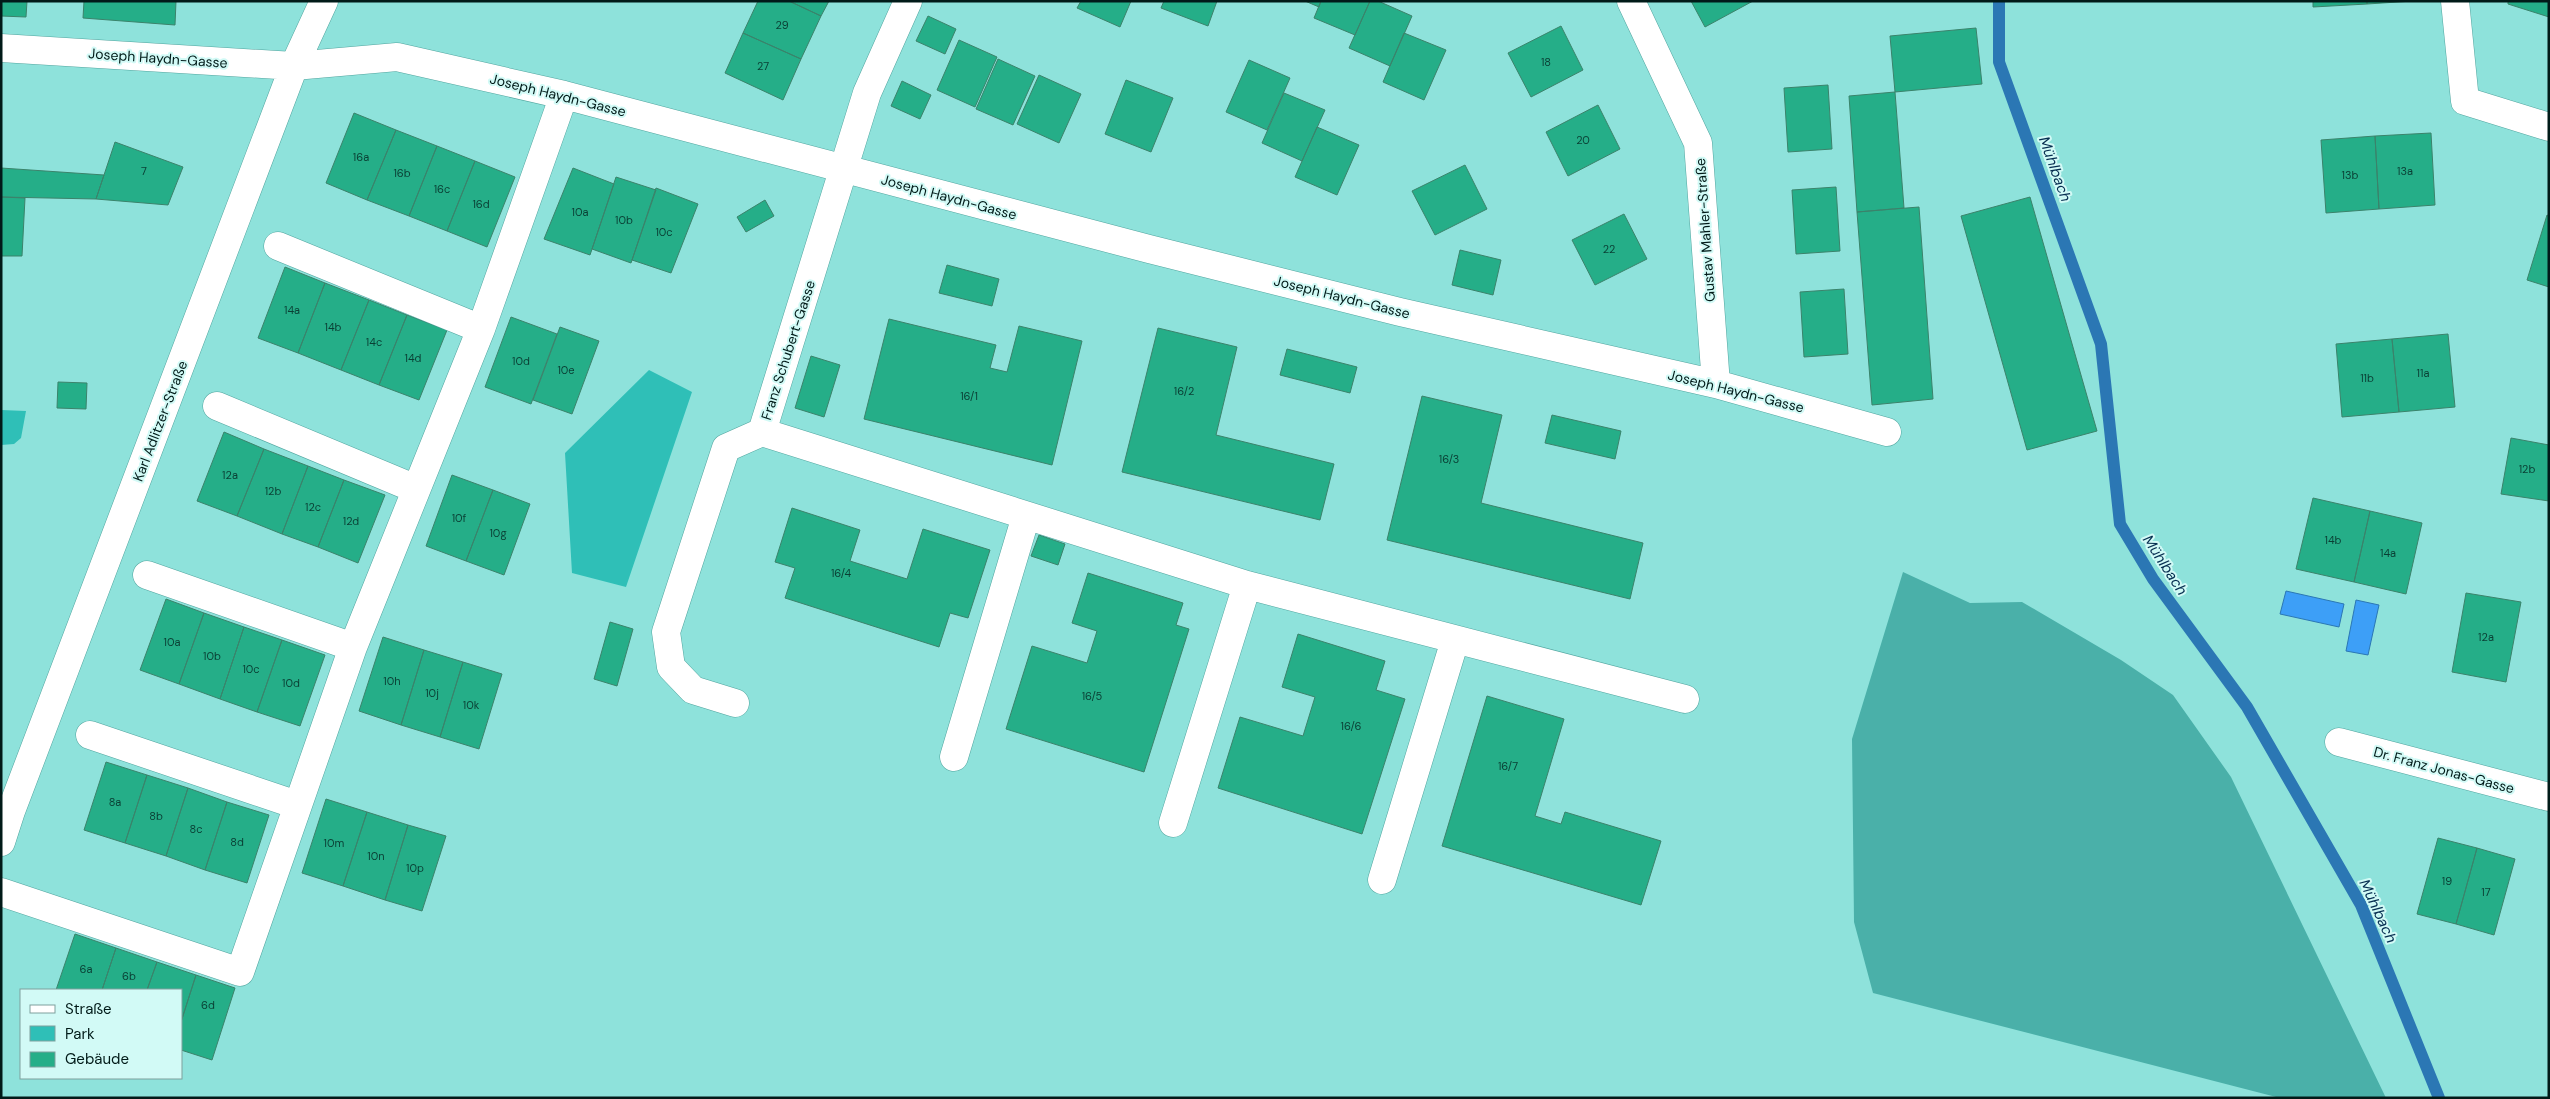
<svg xmlns="http://www.w3.org/2000/svg" width="2550" height="1099" viewBox="0 0 2550 1099" font-family="'DM Sans',sans-serif">
<style>
.green{fill:#2fbfb7}
.forest{fill:#4ab0a9}
.water{fill:#3d9ff7;stroke:#2b77b4}
.lines{fill:none;stroke-linecap:round;stroke-linejoin:round}
.stream{stroke:#2b77b4;stroke-width:12}
.building{fill:#25ae88;stroke:#3b836b}
.minor-casing{stroke:#51a59f;stroke-width:29}
.minor{stroke:#fff;stroke-width:28}
.labels{text-anchor:middle;stroke-width:4;stroke-linejoin:round;paint-order:stroke}
.number-label{font-size:11px;fill:#0a3f34}
.street-label{font-size:14px;fill:#011a18;stroke:#d2faf6}
.water-label{font-size:15px;font-style:italic;fill:#062e50;stroke:#d2faf6}
</style>
<rect width="100%" height="100%" fill="#8ee2db"/>
<path class="green" d="M649,370L692,392L626,587L572,573L565,453Z
M1,410L26,411L21,438L14,444L1,445Z"/>
<path class="forest" d="M1903,572L1970,603L2022,602L2121,660L2173,695L2231,777L2386,1098H2280L1873,993L1854,922L1852,739Z"/>
<path class="water" d="M2286,591L2344,604L2339,627L2280,614Z
M2356,600L2379,605L2368,655L2346,651Z"/>
<g class="lines">
<path class="stream" d="M1999,1V62L2101,344L2120,524L2153,579L2247,707L2361,905L2439,1098"/>
</g>
<path class="building" d="M1,1H27L26,17L1,16Z
M84,1H176L175,25L83,18Z
M758,1H789L821,16L801,59L743,33Z
M789,1H829L821,16Z
M1081,1H1131L1120,27L1077,8Z
M1164,1H1217L1208,26L1161,8Z
M1305,1H1321L1319,7Z
M1321,1H1370L1355,35L1314,18Z
M1370,1H1378L1412,16L1390,66L1349,48Z
M1691,1H1753L1705,27Z
M2313,1H2367V4L2313,7Z
M2367,1H2413L2367,4Z
M2508,1H2549V17L2508,4Z
M928,16L956,29L945,54L916,41Z
M1561,26L1583,70L1531,97L1508,53Z
M1976,28L1982,84L1895,92L1890,36Z
M743,33L801,59L783,100L725,73Z
M1404,33L1446,50L1424,100L1383,82Z
M959,40L997,57L975,107L937,90Z
M998,59L1035,76L1013,125L976,109Z
M1249,60L1290,78L1267,130L1226,112Z
M1039,75L1081,94L1059,143L1017,124Z
M1126,80L1173,98L1151,152L1105,134Z
M902,81L931,95L920,119L891,106Z
M1828,85L1832,149L1788,152L1784,88Z
M1895,92L1904,208L1857,212L1849,96Z
M1284,93L1325,110L1302,161L1262,143Z
M1598,105L1620,149L1568,176L1546,132Z
M354,113L396,130L367,200L326,183Z
M1317,127L1359,145L1337,195L1295,177Z
M396,130L437,146L409,216L367,200Z
M2431,133L2435,205L2379,209L2375,136Z
M2375,136L2379,209L2326,213L2321,140Z
M115,142L183,167L168,205L96,199Z
M437,146L475,161L447,231L409,216Z
M475,161L515,177L487,247L447,231Z
M1465,165L1487,209L1435,235L1412,191Z
M1,168L104,175L96,199L1,197Z
M573,168L614,184L590,255L544,239Z
M616,177L656,190L631,263L592,249Z
M1836,187L1840,251L1796,254L1792,190Z
M656,188L698,204L671,273L632,260Z
M1,197L25,198L22,256H1Z
M2030,197L2097,431L2027,450L1961,216Z
M765,200L774,216L746,232L737,217Z
M1919,207L1933,399L1872,405L1857,212Z
M1624,214L1647,259L1595,285L1572,240Z
M2547,215L2549,216V287L2527,280Z
M1460,250L1501,260L1493,295L1452,285Z
M947,265L999,279L992,306L939,293Z
M285,267L325,283L298,353L258,338Z
M325,283L369,300L341,370L298,353Z
M1844,289L1848,354L1804,357L1800,292Z
M369,300L407,315L379,385L341,370Z
M407,315L447,330L419,400L379,385Z
M511,317L557,334L531,404L485,387Z
M889,319L996,345L990,368L1007,372L1019,326L1082,341L1052,465L864,419Z
M560,327L599,341L572,414L533,400Z
M1158,328L1237,347L1216,435L1334,464L1320,520L1122,472Z
M2448,334L2455,407L2399,412L2392,339Z
M2392,339L2399,412L2342,417L2336,344Z
M1287,349L1357,367L1350,393L1280,375Z
M811,356L840,365L824,417L795,408Z
M58,382L87,383L86,409L57,408Z
M1422,396L1502,415L1481,503L1643,543L1630,599L1387,540Z
M1552,415L1621,431L1615,459L1545,443Z
M224,432L264,449L237,516L197,501Z
M2511,438L2549,445V501L2501,494Z
M264,449L308,466L282,534L237,516Z
M308,466L344,480L318,547L282,534Z
M452,475L493,490L466,561L426,546Z
M344,480L385,495L358,563L318,547Z
M493,490L530,504L504,575L466,561Z
M2313,498L2370,511L2354,582L2296,569Z
M792,508L860,530L850,561L907,579L923,529L990,550L968,618L950,613L939,647L785,598L795,568L775,562Z
M2370,511L2422,523L2406,594L2354,582Z
M1039,535L1065,544L1058,565L1031,556Z
M1088,573L1183,603L1176,625L1189,629L1144,772L1006,729L1032,646L1087,663L1097,631L1072,623Z
M2466,593L2521,602L2506,682L2452,672Z
M166,599L204,613L179,684L140,670Z
M204,613L244,627L220,699L179,684Z
M610,622L633,629L617,686L594,679Z
M244,627L282,640L257,712L220,699Z
M1298,634L1385,661L1376,690L1405,699L1362,834L1218,788L1240,717L1303,736L1315,697L1282,687Z
M383,637L424,650L401,725L359,711Z
M282,640L325,655L300,726L257,712Z
M424,650L463,662L440,737L401,725Z
M463,662L502,674L479,749L440,737Z
M1487,696L1564,719L1535,816L1561,824L1565,812L1661,841L1641,905L1442,846Z
M106,762L147,775L125,843L84,830Z
M147,775L188,788L166,856L125,843Z
M188,788L227,802L205,870L166,856Z
M326,799L367,812L343,886L302,873Z
M227,802L269,815L247,883L205,870Z
M367,812L408,825L385,900L343,886Z
M408,825L446,836L422,911L385,900Z
M2438,838L2477,848L2456,924L2417,914Z
M2477,848L2515,859L2494,935L2456,924Z
M75,934L116,948L102,990H56Z
M116,948L157,962L147,990H102Z
M157,962L196,975L181,1022V990H147Z
M196,975L235,988L212,1060L181,1050V1022Z"/>
<g class="lines">
<g class="minor-casing">
<path id="minor" d="M1631,1L1698,143L1716,384
M2455,1L2465,101L2549,127
M1,48L294,66L397,57L564,95L1149,249L1400,312L1716,384L1887,432
M278,246L481,329
M217,406L416,489
M762,432L1247,585L1685,699
M147,575L353,647
M735,703L693,690L671,667L666,632L726,448L762,432L867,93L908,1
M90,735L297,805
M2339,742L2549,797
M954,757L1026,516
M1173,823L1247,585
M1,842L11,811L294,66L324,1
M1382,880L1455,640
M1,892L240,972L353,647L481,329L564,95"/>
</g>
<use href="#minor" class="minor"/>
</g>
<g class="labels">
<g class="number-label">
<text x="782" y="29">29</text>
<text x="1546" y="66">18</text>
<text x="763" y="70">27</text>
<text x="1583" y="144">20</text>
<text x="361" y="161">16a</text>
<text x="144" y="175">7</text>
<text x="2405" y="175">13a</text>
<text x="402" y="177">16b</text>
<text x="2350" y="179">13b</text>
<text x="442" y="193">16c</text>
<text x="481" y="208">16d</text>
<text x="580" y="216">10a</text>
<text x="624" y="224">10b</text>
<text x="664" y="236">10c</text>
<text x="1609" y="253">22</text>
<text x="292" y="314">14a</text>
<text x="333" y="331">14b</text>
<text x="374" y="346">14c</text>
<text x="413" y="362">14d</text>
<text x="521" y="365">10d</text>
<text x="566" y="374">10e</text>
<text x="2423" y="377">11a</text>
<text x="2367" y="382">11b</text>
<text x="1184" y="395">16/2</text>
<text x="969" y="400">16/1</text>
<text x="1449" y="463">16/3</text>
<text x="2527" y="473">12b</text>
<text x="230" y="479">12a</text>
<text x="273" y="495">12b</text>
<text x="313" y="511">12c</text>
<text x="459" y="522">10f</text>
<text x="351" y="525">12d</text>
<text x="498" y="537">10g</text>
<text x="2333" y="544">14b</text>
<text x="2388" y="557">14a</text>
<text x="841" y="577">16/4</text>
<text x="2486" y="641">12a</text>
<text x="172" y="646">10a</text>
<text x="212" y="660">10b</text>
<text x="251" y="673">10c</text>
<text x="392" y="685">10h</text>
<text x="291" y="687">10d</text>
<text x="432" y="697">10j</text>
<text x="1092" y="700">16/5</text>
<text x="471" y="709">10k</text>
<text x="1351" y="730">16/6</text>
<text x="1508" y="770">16/7</text>
<text x="115" y="806">8a</text>
<text x="156" y="820">8b</text>
<text x="196" y="833">8c</text>
<text x="237" y="846">8d</text>
<text x="334" y="847">10m</text>
<text x="376" y="860">10n</text>
<text x="415" y="872">10p</text>
<text x="2447" y="885">19</text>
<text x="2486" y="896">17</text>
<text x="86" y="973">6a</text>
<text x="129" y="980">6b</text>
<text x="208" y="1009">6d</text>
</g>
<g class="street-label">
<text transform="translate(158 58) rotate(4)" y="5">Joseph Haydn-Gasse</text>
<text transform="translate(558 95) rotate(14)" y="5">Joseph Haydn-Gasse</text>
<text transform="translate(949 197) rotate(15)" y="5">Joseph Haydn-Gasse</text>
<text transform="translate(1705 230) rotate(-94)" y="5">Gustav Mahler-Straße</text>
<text transform="translate(1342 297) rotate(14)" y="5">Joseph Haydn-Gasse</text>
<text transform="translate(788 350) rotate(-72)" y="5">Franz Schubert-Gasse</text>
<text transform="translate(1736 391) rotate(14)" y="5">Joseph Haydn-Gasse</text>
<text transform="translate(160 421) rotate(-69)" y="5">Karl Adlitzer-Straße</text>
<text transform="translate(2444 770) rotate(15)" y="5">Dr. Franz Jonas-Gasse</text>
</g>
<g class="water-label">
<text transform="translate(2055 169) rotate(70)" y="5">Mühlbach</text>
<text transform="translate(2165 565) rotate(57)" y="5">Mühlbach</text>
<text transform="translate(2378 911) rotate(65)" y="5">Mühlbach</text>
</g>
</g>
<rect width="2550" height="1099" fill="none" stroke="#011a18" stroke-width="5"/>
<rect x="20" y="989" width="162" height="90" fill="#d2faf6" stroke="#7ea09d"/>
<rect x="30" y="1005" width="25" height="8" fill="#ffffff" stroke="#7ea09d"/>
<text x="65" y="1014" font-size="15" fill="#011a18">Straße</text>
<rect x="30" y="1026" width="25" height="15" fill="#2fbfb7" stroke="#7ea09d"/>
<text x="65" y="1039" font-size="15" fill="#011a18">Park</text>
<rect x="30" y="1052" width="25" height="15" fill="#25ae88" stroke="#7ea09d"/>
<text x="65" y="1064" font-size="15" fill="#011a18">Gebäude</text>
</svg>
